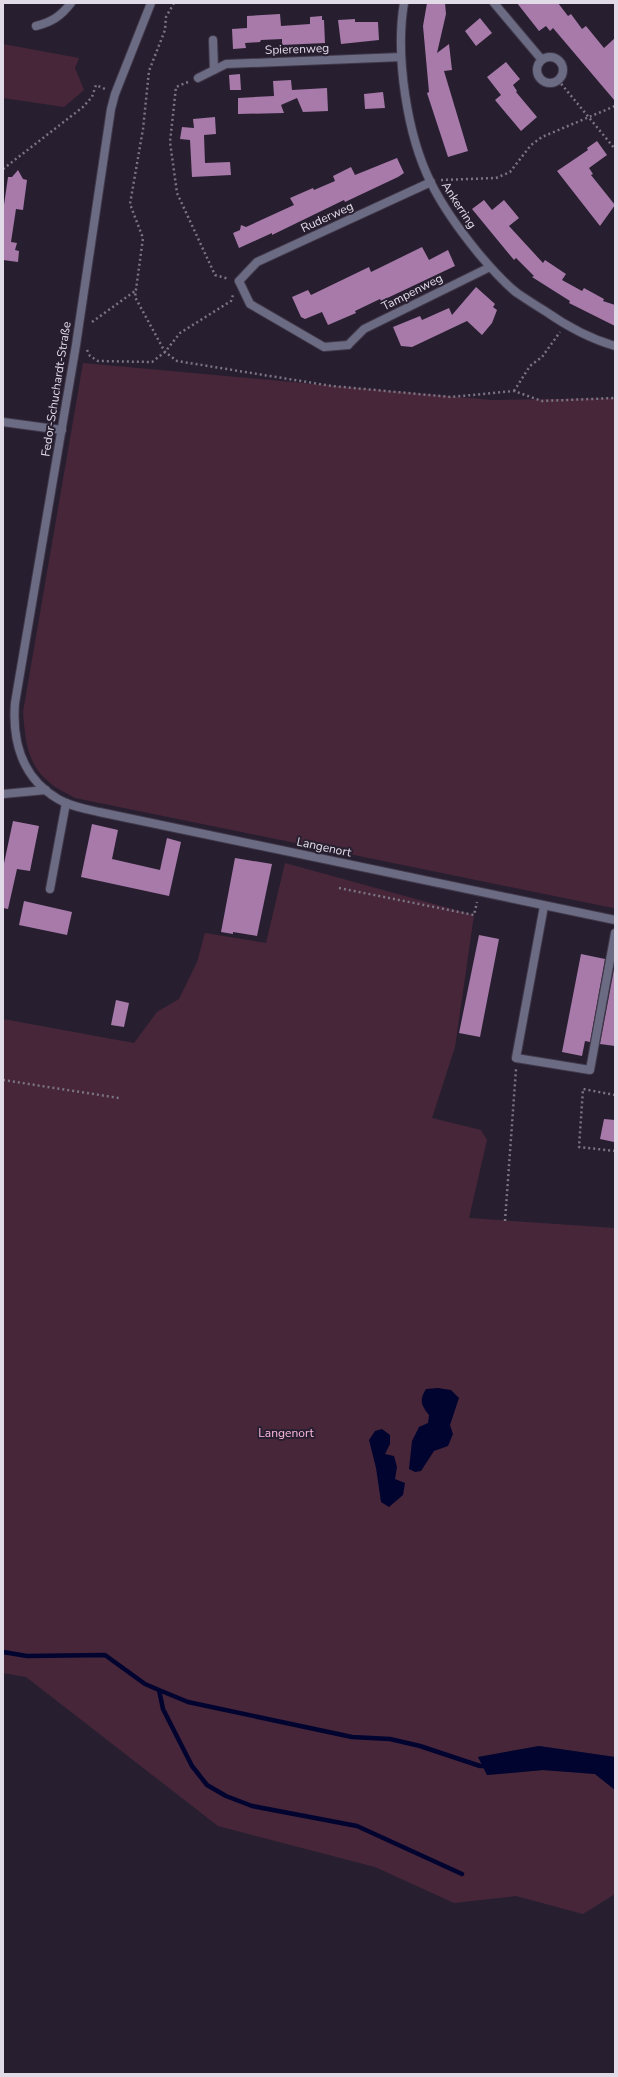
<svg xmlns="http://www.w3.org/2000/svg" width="618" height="2077" viewBox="0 0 618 2077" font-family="'Nunito Sans',sans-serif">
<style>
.green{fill:#472639}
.water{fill:#020430}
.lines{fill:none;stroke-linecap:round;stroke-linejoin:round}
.stream{stroke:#020430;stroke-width:4.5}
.building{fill:#a77aa9}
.service-casing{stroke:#41394a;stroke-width:10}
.minor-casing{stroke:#41394a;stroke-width:10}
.tertiary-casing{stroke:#41394a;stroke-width:10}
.path{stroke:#7b7484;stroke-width:2.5;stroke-dasharray:2 3;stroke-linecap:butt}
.service{stroke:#6c6b84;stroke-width:8}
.minor{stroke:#6c6b84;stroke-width:8}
.tertiary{stroke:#6c6b84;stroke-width:8}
.labels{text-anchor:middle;stroke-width:4;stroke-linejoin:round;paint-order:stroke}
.street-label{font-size:12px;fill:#e1dbe8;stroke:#271f30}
.park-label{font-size:12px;fill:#feb9df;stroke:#271f30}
</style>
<rect width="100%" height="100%" fill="#271f30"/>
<path class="green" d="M3,44L79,58L75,68L84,90L64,107L3,98Z
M83,363L492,400L615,398V907L613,908L75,798C67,793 56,789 49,782C27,765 25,738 23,712Z
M285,863L474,915L455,1047L432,1118L481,1130L487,1140L469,1218L615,1228V1757L539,1746L478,1757L487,1775L543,1770L595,1774L615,1790V1894L583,1914L516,1896L454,1903L375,1867L218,1826L26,1677L3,1673V1019L134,1043L157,1012L179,999L197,962L205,933L266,943Z"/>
<path class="water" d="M438,1388L451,1390L459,1398L450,1425L453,1434L448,1446L434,1451L421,1471L415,1472L409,1469L412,1441L419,1427L428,1423L429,1415C421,1405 419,1400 426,1389Z
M382,1429L390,1435V1444L385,1454L394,1456L397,1467L395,1479L405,1483L403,1495L389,1507L381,1502L376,1468L369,1440L375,1431Z
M539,1746L615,1757V1790L595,1774L543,1770L487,1775L478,1757Z"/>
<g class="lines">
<path class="stream" d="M3,1652L27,1656L105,1655L145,1684L159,1690L163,1709L192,1766L207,1785L226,1796L252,1806L357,1826L462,1874
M159,1690L188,1702L352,1737L390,1739L420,1746L480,1766H489"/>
</g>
<path class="building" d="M427,3H445L446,14L437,53L449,44L452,70L444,71L468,151L448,157L427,93L429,92L423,26Z
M517,3H558L568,16L571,14L582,29L586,26L604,48L615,38V101L553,28L550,31L546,26L539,31Z
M280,14L281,26L310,24V17L322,16V20H324L325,43L282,45V39L261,40L260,42L245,43L246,48L233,49L232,29L247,28V16Z
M480,18L492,33L476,46L465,31Z
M355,19V22H378L379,40L341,44L338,20Z
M506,62L520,79L513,85L517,91L516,92L537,117L521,131L495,100L501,95L487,77Z
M240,74L241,90H230L229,75Z
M291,80L292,90L327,88L328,111L303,112L297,98L281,105L284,113L238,114V98L274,96L273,81Z
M383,92L385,108L365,109L364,94Z
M215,117L216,134L204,135L205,163L230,162L231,175L192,177L190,140L180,139L182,127L194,128L193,119Z
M597,141L607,155L589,168L593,174L591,175L615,205L600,226L557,171L588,150L587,148Z
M397,158L404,173L398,177L345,202L344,200L272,235V233L239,248L233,233L240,230L241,225L246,227L294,205L290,198L313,188L314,190L335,181L333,176L351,167L355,175Z
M18,170L23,179L27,180L23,210L16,209L11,242L17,243L15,250L19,251L18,262L3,260V212L8,177H12Z
M484,200L492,210L504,200L519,218L509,226L543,263L545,260L566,274L562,280L582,291L584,288L604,299L603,301L615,305V326L569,303L570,301L532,277L534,276L516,258L514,260L472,209Z
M422,247L429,260L448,250L455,266L381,301L380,299L355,311L356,313L328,325L322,312L305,319L301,317L292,297L308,290L311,295L369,267L371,272Z
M476,287L495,304L493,307L497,310L492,323L482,335L467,321L412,347L401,346L393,327L420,316L422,320L449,308L452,315Z
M13,821L39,826L30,871L17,869L8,909L3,908V868Z
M92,824L118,830L112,859L160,870L167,838L181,842L169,896L81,877Z
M235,858L272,864L257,936L233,932V934L221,932Z
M24,901L72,912L67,935L19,925Z
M479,935L499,939L480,1037L459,1033Z
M581,954L605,959L590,1042L585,1041L582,1056L562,1052Z
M615,964V1046L600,1044Z
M116,1000L129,1003L124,1027L111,1025Z
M604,1119L615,1120L614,1142L600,1139Z"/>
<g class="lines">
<g class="service-casing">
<path id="service" d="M36,26C52,22 61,16 71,3
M213,40L214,70
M239,281L250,304L324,347L348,345
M50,889L66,803
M544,906L516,1058L590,1070L615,933"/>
</g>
<g class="minor-casing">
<path id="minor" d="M404,3C395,56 407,135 431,183C444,209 461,232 479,254C490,267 503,282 517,293C526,299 535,305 545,311C565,325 591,339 615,346
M494,3L542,60
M537 70a13 13 0 1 1 26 0a13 13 0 1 1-26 0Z
M198,78L226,64L401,57
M239,281L257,262L431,182
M348,345L364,329L490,267
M3,422L62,430
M3,794L46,790"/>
</g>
<g class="tertiary-casing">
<path id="tertiary" d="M151,3L115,94L111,109L76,345L15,703C12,741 22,778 58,799C70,806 85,809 99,812L615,920"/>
</g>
<path class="path" d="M174,3L166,17L165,30L149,71L143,129L130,204L143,238L135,297L165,352L177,361L332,386L451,397L514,391L542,401L615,398
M558,80L615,149
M188,82L176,87L170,142L177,193L215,275L229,279
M3,169L83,107L92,97L96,85L105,89
M441,180L496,178L510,172L531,145L542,137L615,106
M92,322L135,291
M87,350L90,356L98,361L152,362L165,352L180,333L231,301L233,295
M514,391L530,366L542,357L560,332
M339,888L474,915L477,902
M3,1080L119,1098
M615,1095L583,1089L579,1147L615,1151
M505,1221L516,1069"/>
<use href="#service" class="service"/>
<use href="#minor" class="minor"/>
<use href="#tertiary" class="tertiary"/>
</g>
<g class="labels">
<g class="street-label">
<text transform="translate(297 49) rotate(-2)" y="4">Spierenweg</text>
<text transform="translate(459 205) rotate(57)" y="4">Ankerring</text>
<text transform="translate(327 217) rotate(-25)" y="4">Ruderweg</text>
<text transform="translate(412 292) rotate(-27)" y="4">Tampenweg</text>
<text transform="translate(56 389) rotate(-81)" y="4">Fedor-Schuchardt-Straße</text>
<text transform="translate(324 847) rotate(12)" y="4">Langenort</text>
</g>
<g class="park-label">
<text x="286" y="1437">Langenort</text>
</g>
</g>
<rect width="618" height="2077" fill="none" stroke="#e1dbe8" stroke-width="8"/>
</svg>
